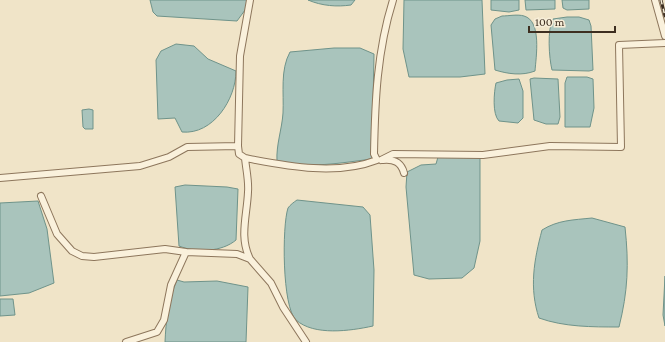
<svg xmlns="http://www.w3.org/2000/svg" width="665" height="342" viewBox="0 0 665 342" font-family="'Crimson Pro',serif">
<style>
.water{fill:#a9c4bc;stroke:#6f938a}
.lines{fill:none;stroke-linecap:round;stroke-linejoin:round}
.street-casing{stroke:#8d765c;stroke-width:8}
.street{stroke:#faf1dc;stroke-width:6}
.rail-casing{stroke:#3d2e20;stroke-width:3}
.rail{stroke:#f7eed8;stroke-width:1.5;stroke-dasharray:4.5;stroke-linecap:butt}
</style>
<rect width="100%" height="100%" fill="#f0e4c8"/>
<path class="water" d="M150,0H248V6L237,21L157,16L153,12Z
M308,0H355L351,5C337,7 322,6 308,0Z
M404,0H482L485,74L460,77H409L403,49Z
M491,0H519V10L509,12L491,10Z
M525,0H555V9L526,10Z
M562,0H589V9L567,10L563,8Z
M502,16C508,16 518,14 524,16C542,21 536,57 535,71C522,76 508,74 495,70L491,25L495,19Z
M567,17H579L589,20L591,26L593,70L589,71L552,70C549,58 547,29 553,19Z
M176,44L194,46L208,59L236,71C236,99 213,135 182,132L175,118L158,119L156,60L161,51Z
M334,48H360L374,54L372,159C340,163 308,169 277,161C276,145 282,129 283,113C284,93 280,70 290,52Z
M567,77H587L593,79L594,108L590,127H565V83Z
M534,78L558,79L560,117L558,124H546L534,120L530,79Z
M519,79L523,91V118L518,123L499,121C492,114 494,92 496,83L507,80Z
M89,109L93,110V129H85L83,127L82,110Z
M438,157H480V241L474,268L462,278L429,279L414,275L406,187L407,172L421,165L436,164Z
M185,185L227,187L238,189L236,240C222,252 196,253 179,246L175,187Z
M297,200L363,207L370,215L374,270L373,326C350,331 314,336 296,320C282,307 282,226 288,208C290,205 294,202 297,200Z
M38,201L47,229L54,283L29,293L0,296V203Z
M592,218L625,227C629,264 628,291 619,327C592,327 564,327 539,318C529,288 534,260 542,230C558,220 573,220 592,218Z
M665,276V326L663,315Z
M177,280L184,282L217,281L248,287L246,342H165C166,321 168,300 177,280Z
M0,299H13L15,315L0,316Z"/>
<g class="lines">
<g class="street-casing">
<path id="street" d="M655,0L665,36
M238,146L240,56L250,0
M245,158C246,169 249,181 248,192C247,216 239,237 250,259
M381,160L393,154L483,155L550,146L621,147L619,45L665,43
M383,160C394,159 401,162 404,173
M0,178L140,166L169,157L187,147L238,146L239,154L245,158C287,166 336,176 377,160L374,154C375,101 377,51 393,0
M41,196L57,234L72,251L82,256L94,257L165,249L186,252
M126,342L157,332L164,320L171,285L186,252L237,254L250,259L271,283L283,307L306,342"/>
</g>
<use href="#street" class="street"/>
<g class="rail-casing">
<path id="rail" d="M661,0L665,16"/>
</g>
<use href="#rail" class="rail"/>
</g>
<path d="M529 26v6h86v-6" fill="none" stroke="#3d2e20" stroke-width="2"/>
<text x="535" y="26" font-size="12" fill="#3d2e20" stroke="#f7eed8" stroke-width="3" paint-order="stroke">100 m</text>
</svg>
